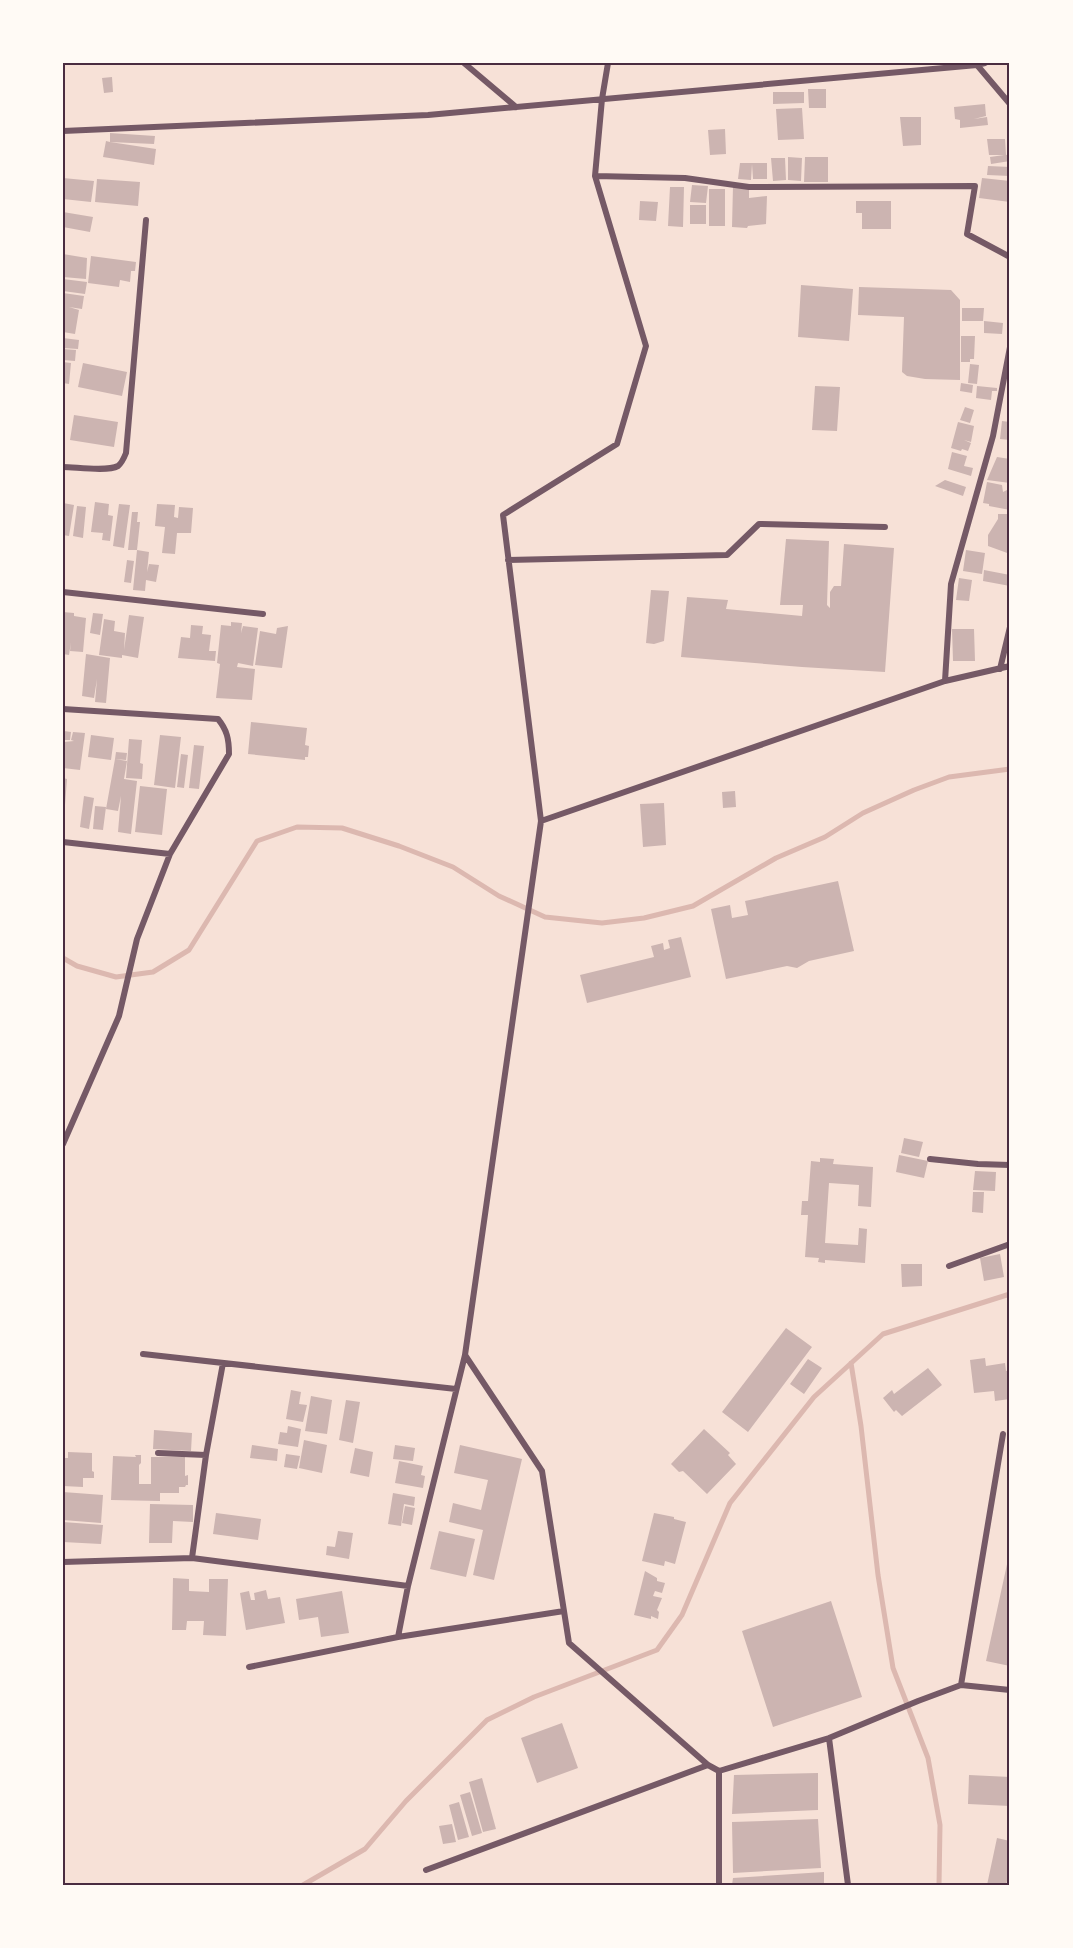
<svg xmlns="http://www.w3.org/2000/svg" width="1073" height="1948" viewBox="0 0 1073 1948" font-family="'Alegreya Sans',sans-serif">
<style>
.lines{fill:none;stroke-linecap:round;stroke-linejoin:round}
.stream{stroke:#dcb8b0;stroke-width:5}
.building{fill:#ccb4b1}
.minor{stroke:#755966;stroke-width:6}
.neatline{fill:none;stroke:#4a2c40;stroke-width:2}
</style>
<rect width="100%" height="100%" fill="#f7e1d7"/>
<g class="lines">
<path class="stream" d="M63,958L77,966L116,977L153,972L189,950L257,841L297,827L342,828L399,846L453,867L499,896L545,917L602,923L644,918L693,906L776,858L825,837L863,813L914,790L949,777L1010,769
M851,1363L861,1426L878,1575L893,1668L928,1758L940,1825L939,1885
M303,1885L365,1849L406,1801L487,1720L534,1697L657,1650L682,1615L730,1503L814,1397L883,1334L1010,1294"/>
</g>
<path class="building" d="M112,77L113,92L104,93L102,78Z
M808,89H826V108H809Z
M773,92H804V103L773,104Z
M985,104L986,116L974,119L987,117L988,125L960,128V120L955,119L954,107Z
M802,108L804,139L778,140L776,109Z
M900,117H921V145L903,146Z
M725,129L726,154L710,155L708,130Z
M110,133L155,136L154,144L110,142L156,149L154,165L103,157L106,141L110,142Z
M987,139H1005L1006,155L1010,154V161L991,164L990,157L1004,155H989Z
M788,157L802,158L801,181L788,180Z
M805,157H828V182H804Z
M771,158H785L786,180L773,181Z
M740,163H767V179H753L752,164L751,180L738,179Z
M988,166L1010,167V176L987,175Z
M63,178L94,181L91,202L63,199Z
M982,178L1010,181V202L979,198Z
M97,179L140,182L138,206L95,202Z
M692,185L708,186L706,203L690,202Z
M733,186L749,187V198L767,196L766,224L748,226L747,228L732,227Z
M670,187H684L683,227L668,226Z
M709,189H725V226H709Z
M640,201L658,202L656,221L639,220Z
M856,201H891V229H862V213H856Z
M690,205H706V224H690Z
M63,212L93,217L90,232L63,227Z
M63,254L87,258L86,279L63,277Z
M91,256L136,262L135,271H131L130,282L120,280L119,287L88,283Z
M63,279L87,282L85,294L63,291Z
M801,285L853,289L849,341L798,337Z
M859,287L951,290L960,300V380L925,379L907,376L902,372L904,317L858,315Z
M63,293L84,296L82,309L69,307L79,310L75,334L63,332Z
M962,308H984L983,321H962Z
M984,321L1003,323L1002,334L984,333Z
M961,336H975L974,359H970V362H961Z
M63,338L79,340L78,349L63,348Z
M63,349L76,350L75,361L63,360Z
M63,362L71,363L69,384L63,383Z
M83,363L127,372L122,396L78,387Z
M970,364L979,365L977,384L968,383Z
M961,383L973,385L972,393L960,391Z
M815,386L840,387L837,431L812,430Z
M977,386L997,388V391H992L991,400L976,398Z
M965,407L974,410L970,423L960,420Z
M74,415L118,422L114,447L70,440Z
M1002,421L1010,422V440L1000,439Z
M958,422L974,426L971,442L964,440L971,443L968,451L962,449L961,451L951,448Z
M952,452L967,456L964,466L973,468L971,476L948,469Z
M997,457L1010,459V483L987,480Z
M945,480L966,487L963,496L935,486Z
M987,482L1002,485L1003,492L1007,490L1008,484L1010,485V510L989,506V504L983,503Z
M95,502L109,504L108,515L113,516L110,541L102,540L103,533L91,532Z
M63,503L74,505L69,536L63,535Z
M119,504L130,505L124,548L113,546Z
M157,504L175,505L174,517L178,518L179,507L193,508L191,533H177L175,554L162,553L165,527L155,526Z
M77,506L86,507L83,538L73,536Z
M132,512H138L137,522H140L137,550H128Z
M998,514H1010V554L988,546V535L998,519Z
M786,539L829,541L827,605L830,608V592L834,586H841L844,544L894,548L885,672L802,667L681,657L687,597L728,600L726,609L802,616L803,605H780Z
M137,550L149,552L147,572L149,564L159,565L156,582L146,580L145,591L133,590Z
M966,550L985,553L982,574L963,571Z
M127,560L134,561L131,583L124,582Z
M984,570L1010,575V586L983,581Z
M959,578L972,580L969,601L956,600Z
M651,590L669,591L664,641L654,644L646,643Z
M63,612L74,613V616L86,618L83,652L70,651L71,642L69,655L63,654Z
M93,613L103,614L100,635L90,633Z
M129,615L144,617L138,658L122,655V658L99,655L104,619L115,621L114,631L125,633L124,650Z
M231,622L242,623L241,633L243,626L258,628L253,666L238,663L237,667L255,669L252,700L216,698L220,664L217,663L221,625L231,626Z
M191,625L203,626L202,634L211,635L209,651H216L215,661L178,658L181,637L190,638Z
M288,626L282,668L255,665L260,631L276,634L277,628Z
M952,629H974L975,661H953Z
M86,654L110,658L106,703L95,702L97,679L94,698L82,696Z
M251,722L307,728L305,745L309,746L308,757H305V760L248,754Z
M64,731L71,732L70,740H63Z
M73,732L85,733L80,770L63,768L64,742L74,741L71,740Z
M91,735L114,738L111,760L88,757Z
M160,735L181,737L175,788L154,785Z
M129,739L142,740L140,763L143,764L142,779L126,778Z
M194,745L204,746L199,789L189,788Z
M116,752L127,753L126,760L115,759Z
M181,754L188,755L184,788L177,787Z
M115,759L127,761L124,779L137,781L131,834L118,832L121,796L118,811L106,809Z
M63,778L67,779L65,805H63Z
M140,786L167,789L162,835L135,832Z
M735,791L736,807L723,808L722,792Z
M84,796L94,798L89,829L80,827Z
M664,803L666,845L643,847L640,804Z
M95,806L106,807L103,830L93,829Z
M838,881L854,951L809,961L797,968L787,966L726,979L711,909L730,905L732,918L748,915L745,901Z
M681,937L691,977L587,1003L580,975L654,957L651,946L663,943L664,950L670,948L668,940Z
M904,1138L923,1142L919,1157L901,1153Z
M899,1155L928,1161L924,1178L896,1172Z
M820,1158L834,1159L833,1164L873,1167L871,1207L858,1206L859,1185L829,1183L825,1243L858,1245L859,1228L867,1229L865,1263L825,1260V1263L818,1262L819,1258L805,1257L808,1215H801L802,1201H808L811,1161L820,1162Z
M975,1171L996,1172L995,1191L973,1190Z
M973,1192H984L983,1213L972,1212Z
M1000,1254L1004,1277L984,1281L980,1258Z
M901,1264H922V1286L902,1287Z
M786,1328L812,1347L748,1432L722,1412Z
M985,1358L986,1366L1005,1363L1006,1371L1010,1370V1399L995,1401L994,1391L974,1393L970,1360Z
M808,1359L822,1368L804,1394L790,1384Z
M928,1368L942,1385L902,1416L896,1410L894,1412L883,1398L892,1390L894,1394Z
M291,1390L301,1392L299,1404L307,1405L303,1422L286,1419Z
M311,1396L332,1400L327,1434L305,1431Z
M346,1400L360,1402L353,1443L339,1440Z
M288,1426L301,1429L298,1447L278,1444L280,1432L287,1433Z
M704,1429L730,1453L728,1455L736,1464L707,1494L683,1471L679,1472L671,1464Z
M154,1430L192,1433L191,1451L153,1449Z
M304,1440L327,1445L322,1473L299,1468Z
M252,1445L278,1449L277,1461L250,1458Z
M395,1445L415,1448L413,1461L393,1459Z
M460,1445L522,1459L494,1580L473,1575L483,1530L449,1522L453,1503L481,1510L488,1480L454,1473Z
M355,1448L373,1452L369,1477L350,1473Z
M68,1452L92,1453V1471L94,1472V1478H83V1487L63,1486V1458H68Z
M286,1454L300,1456L297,1469L284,1467Z
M135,1455H141V1463L139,1465V1484H151V1457H185V1476L188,1475V1485H186L185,1487H179V1493H160V1501L111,1500L113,1456L136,1457Z
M399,1461L423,1466L421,1475L425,1476L423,1488L395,1483Z
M63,1492L103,1495L101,1523L63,1520Z
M393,1493L415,1497L414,1506L404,1504L401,1526L388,1524Z
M150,1504L193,1505V1522L173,1521L172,1543H149Z
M405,1506L415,1508L412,1525L402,1523Z
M216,1513L261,1519L258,1540L213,1534Z
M654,1513L674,1517V1519L686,1522L675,1564L665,1561L664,1566L642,1561Z
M63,1522L103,1525L101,1544L63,1542Z
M338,1531L353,1533L349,1559L326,1555L327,1546L335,1547Z
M439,1531L475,1539L466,1577L430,1569Z
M1009,1555L1010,1556V1666L986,1661Z
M645,1571L657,1578V1581L665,1583L662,1593L655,1591L653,1596L662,1598L657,1610L659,1612L658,1619L651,1616V1619L634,1615Z
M173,1578L189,1579V1591L209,1592V1579H228L226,1636L203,1635L204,1621H187L186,1630H172Z
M266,1590L268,1599L280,1597L285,1623L246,1630L240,1593L249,1591L251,1600H255L254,1593Z
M342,1591L349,1633L321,1637L318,1617L299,1620L296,1599Z
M831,1601L862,1697L773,1727L742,1631Z
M562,1723L578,1768L537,1783L521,1738Z
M818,1773V1810L732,1814L734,1775Z
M969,1775L1010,1777V1806L968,1804Z
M482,1778L496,1829L483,1832L469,1782Z
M470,1792L482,1833L472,1836L460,1795Z
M459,1802L469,1837L458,1840L449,1805Z
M818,1819L821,1868L733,1873L732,1822Z
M452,1824L456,1842L443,1844L439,1826Z
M997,1838L1010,1841V1866L1006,1885H987Z
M824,1872V1885H732L733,1878Z"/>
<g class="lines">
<path class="minor" d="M464,63L516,107
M608,63L602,99L595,176L646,346L617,444L503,515L541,821L465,1355L542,1471L569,1643L708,1765L719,1771L829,1738L918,1701L961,1685L1003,1434
M977,65L1010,104
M63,131L428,115L977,65L985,63
M595,176L685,178L749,187L975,186L967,234L1010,257
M63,467C76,467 107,472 118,466C122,463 124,458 126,453L146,220
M508,560L727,555L759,524L885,527
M63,592L263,614
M1000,669L1010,627
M945,681L951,584L993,436L1010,347
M63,709L218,719C227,730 229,739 229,754L170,854L137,939L119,1016L63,1144
M541,821L945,681L1010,666
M63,842L170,854
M930,1159L978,1164L1010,1165
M949,1266L1010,1244
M143,1354L456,1389
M158,1453L206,1455
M192,1558L206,1455L223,1363
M63,1562L192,1558L408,1586
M398,1637L408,1586L465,1355
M249,1667L398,1637L564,1611
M961,1685L1010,1690
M829,1738L848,1885
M426,1870L708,1765
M719,1885V1771"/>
</g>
<rect width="1073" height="1948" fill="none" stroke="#fffaf5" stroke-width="129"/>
<rect x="64" y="64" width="944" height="1820" class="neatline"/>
</svg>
